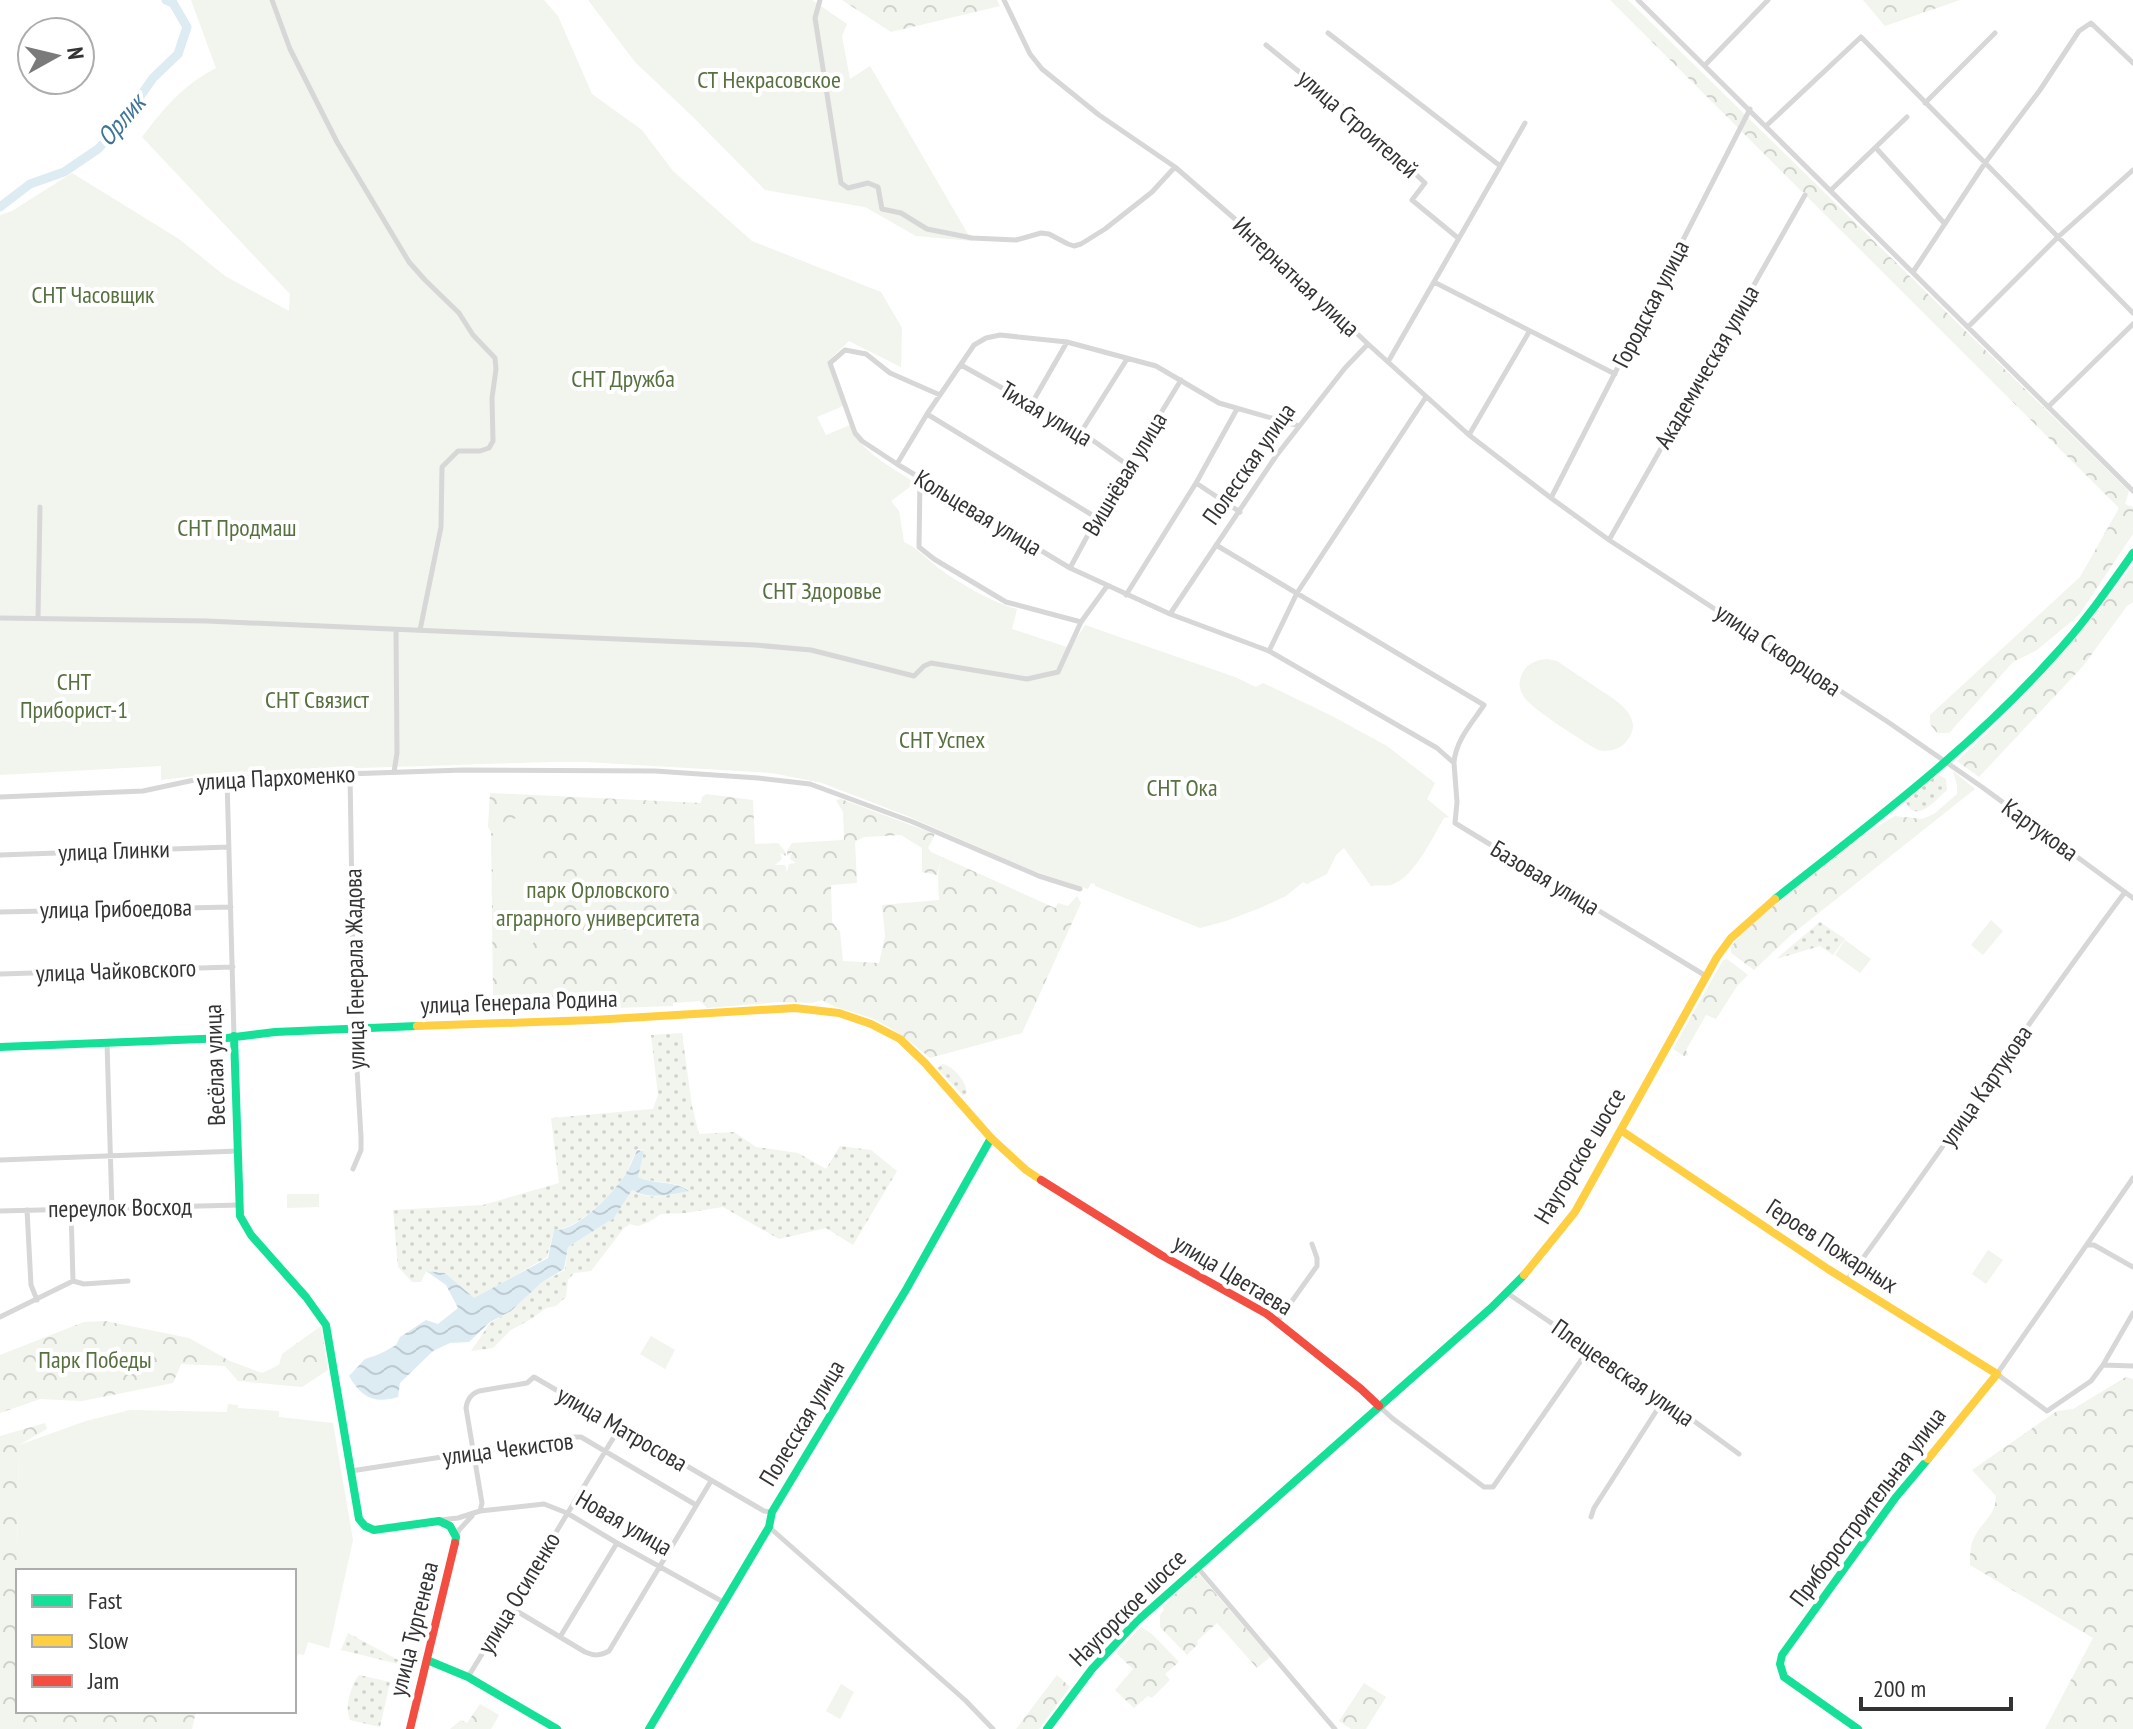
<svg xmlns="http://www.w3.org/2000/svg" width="2133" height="1729" viewBox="0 0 2133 1729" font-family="'PT Sans Narrow',sans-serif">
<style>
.grass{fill:url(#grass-dots)}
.forest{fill:url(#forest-crowns);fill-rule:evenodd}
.garden{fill:#f1f5ed}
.water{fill:url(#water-waves)}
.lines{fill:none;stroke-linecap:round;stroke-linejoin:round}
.river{stroke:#ddebf3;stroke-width:9}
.street{stroke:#d7d7d7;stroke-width:5}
.fast{stroke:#16e098;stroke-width:8}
.slow{stroke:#ffcf43;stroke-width:8}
.jam{stroke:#f24e42;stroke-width:8}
.labels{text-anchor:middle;stroke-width:8;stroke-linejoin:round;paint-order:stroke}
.park-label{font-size:24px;fill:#56703f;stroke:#fff}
.street-label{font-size:24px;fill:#333;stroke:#fff}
.water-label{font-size:26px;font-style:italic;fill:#3f7597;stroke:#fff}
</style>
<defs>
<pattern id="grass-dots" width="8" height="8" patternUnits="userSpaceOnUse" patternTransform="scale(2)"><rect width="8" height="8" fill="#f1f5ed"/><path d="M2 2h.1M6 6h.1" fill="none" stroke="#cfd2cc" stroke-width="1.8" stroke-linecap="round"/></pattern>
<pattern id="forest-crowns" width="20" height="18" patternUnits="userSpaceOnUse" patternTransform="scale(2)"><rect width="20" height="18" fill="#f1f5ed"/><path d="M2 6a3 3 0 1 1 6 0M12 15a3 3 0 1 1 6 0" fill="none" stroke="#cfd2cc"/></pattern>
<pattern id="water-waves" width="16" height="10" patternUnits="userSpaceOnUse" patternTransform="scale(2)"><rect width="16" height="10" fill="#ddebf3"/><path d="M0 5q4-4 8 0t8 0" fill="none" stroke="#becad1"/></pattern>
</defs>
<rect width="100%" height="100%" fill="#fff"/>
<path class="grass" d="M1936,775H1939L1946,779L1947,790C1935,800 1917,824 1906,803L1907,800Z
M1820,922L1845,939L1833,955L1820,946L1776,959Z
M682,1033L692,1106L699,1134L734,1132L756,1147L798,1153L826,1169L840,1146L871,1150L897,1171L853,1245L826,1228L779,1239L723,1207L686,1213L661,1214L649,1222L638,1226L630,1224L624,1228L591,1271L574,1273L568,1280L566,1297L556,1306L546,1308L531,1319L511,1330L493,1348L471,1351L490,1323L511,1311L541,1283L565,1270L568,1247L614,1218L632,1190C649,1201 671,1196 689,1190C674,1180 655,1184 638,1177L644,1150L637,1149C633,1157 630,1165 626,1173C615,1192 576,1231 554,1230L547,1257L474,1299L445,1273L426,1271L421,1282H412L398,1267L393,1210L483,1205L559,1183L551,1118L653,1109L658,1095L651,1035Z
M943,1064C954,1067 966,1081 967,1093L963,1096L937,1068Z
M348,1633L400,1661L399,1664L341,1650Z
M359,1675L390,1682L380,1727L350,1720C344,1707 351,1685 359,1675Z"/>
<path class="forest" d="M842,0H997L1000,6L891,32Z
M1610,0H1628L2129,491L2125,504L2133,507V534L2079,615L2037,650L2013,662L1949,733H1937L1930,724V715L2080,577L2119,508Z
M1863,0H1960L1885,26Z
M2133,564V602L2127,606L2083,666L1979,777L1957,761C2022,702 2082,635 2133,564Z
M1953,771L1975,789L1791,935L1754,970L1731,953V947L1748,926L1863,835L1895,816L1922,819L1934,814L1957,794V785Z
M490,793L701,803L702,797L706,794L753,800L755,844L778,843L785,851L786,856L780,853L782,859L775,865H785L787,872L789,864L796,863L790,859L792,852L787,856V851L792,843L844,840L843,812L836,800L841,799L935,834L928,848L931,852L1055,908L1058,903L1068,906L1077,896L1081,903L1022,1033L930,1058C912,1043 893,1027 871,1018C854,1011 837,1010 822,1000L812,1003L779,1002L707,1008L700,1001L673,1003V1006L499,1012L494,1008L493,995L491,832L488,827ZM901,835L922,848V872L937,875L941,860L938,875L939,900L882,905L885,936L879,963L843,961L840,932L832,922L831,885L857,883L855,842L864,837Z
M1727,959L1748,975L1737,986L1716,1019L1706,1015L1686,1050L1688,1055L1684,1056L1673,1049L1723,960Z
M105,1321L189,1338L230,1361L262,1373L279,1365L282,1354L321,1326L328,1370L302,1387L238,1381L225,1366L181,1364L173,1383L82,1401L40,1399L0,1413V1355L84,1322Z
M2126,1377L2133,1379V1729H2045L2093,1638L1970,1565C1970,1556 1970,1546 1974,1538C1982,1521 1996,1516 1996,1496L1972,1470L2057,1411L2073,1409Z
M45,1423L47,1429L19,1445L15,1662L18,1664V1711H196L192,1729H0V1436Z
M1198,1573L1270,1657L1257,1668L1217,1623L1197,1641L1198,1644L1187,1655L1160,1627V1615L1164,1610L1162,1607Z
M1141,1627L1152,1634L1179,1662L1165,1674L1170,1680L1152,1698L1148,1696L1134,1708L1115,1690L1133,1669L1116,1653Z
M1057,1675L1070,1687L1039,1729H1016Z
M1364,1683L1386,1697L1366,1729H1351L1339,1721Z
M480,1704L499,1715L491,1729H450L461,1720L467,1723Z"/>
<path class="garden" d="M191,0H544L558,16L592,94L642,130L673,171L752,241L881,292L902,328L901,367L849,341L829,360L843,406L817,417L826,435L850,425C861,453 891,466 915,483L891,501L899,511L904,542C920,549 929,562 944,572C964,586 994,603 1017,609L1012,629L1070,648L1085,625L1235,677L1256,687L1263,683L1330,715L1387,746L1435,783L1427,799L1449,817L1444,818C1432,838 1414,878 1391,885C1385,886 1377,885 1371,886L1344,848L1336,855L1327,874L1307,884L1303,882L1286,896L1260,908L1226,921L1200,928L1095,886V884L1091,883L1088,889L1034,871L905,815L822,783L772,773L586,762H551L228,772L161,780V766L0,775V215L12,211L72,173L179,239L225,276L289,311L290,294L142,137C164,108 183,85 216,68Z
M588,0H812L847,24L842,36L850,79L870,66L972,241L916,236L865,207L765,190L692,116L635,62Z
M1547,659L1557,661C1569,669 1582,678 1594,686C1612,698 1648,716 1626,742C1619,750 1608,752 1598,750C1583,741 1533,710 1525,698C1519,690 1518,683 1522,674C1526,664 1536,660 1547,659Z
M517,818L530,824L538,837L539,935L529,949L514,954L503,950L496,944L493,936V835C497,824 505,820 517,818Z
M1991,920L2003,931L1983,955L1971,945Z
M1845,940L1871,959L1860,973L1835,955Z
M287,1194H319V1207L287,1208Z
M1988,1250L2003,1260L1986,1284L1972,1274Z
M651,1336L675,1350L665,1369L640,1354Z
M228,1404L238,1405V1408L279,1411V1417L333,1423L353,1540L329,1648L308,1642L304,1655L298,1654L294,1665V1571H18V1664L15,1663L19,1445L86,1421L130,1410L227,1412Z
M841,1684L854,1692L840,1719L826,1711Z"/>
<path class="water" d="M637,1150L644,1151L638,1177C655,1185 674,1180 689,1191C670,1195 650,1200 632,1190L614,1218L568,1247L564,1269L541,1283L511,1311L490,1322L469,1342L450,1343L433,1351L400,1383L398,1397C374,1404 362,1398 349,1376L365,1359L380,1354L396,1345L400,1337L426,1320L438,1324L458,1308L446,1285L426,1271L445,1273L474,1298L548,1258L554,1230C576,1232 610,1196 623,1178C629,1170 633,1159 637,1150Z"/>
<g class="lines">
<path class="river" d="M0,207L30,184L64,172L98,149L118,128L153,78L178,54L187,27L173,3L166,0"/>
<path class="street" d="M272,0L290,49L337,142L409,262L425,280L459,313L473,335L495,358L496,369L492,398L493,441L489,448L480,451H458L442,467L441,527L420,630
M820,0L815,18L841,183L848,188L868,183L878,187L882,209L901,213L927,229L972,238L1016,240L1041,233L1049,234L1068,244L1074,246L1081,244L1105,229L1152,192L1175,167
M1004,0L1030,54L1042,69L1099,115L1175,167L1250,232L1368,344L1469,435L1551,498L1609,540L1888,722L1982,787L2133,898
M1638,0L2133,491
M1328,33L1499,165
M1266,45L1355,117L1425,183L1412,200L1458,238
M1705,65L1768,0
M1925,103L1995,33
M1766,126L1861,37L2133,313
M1876,148L1945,224
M1831,190L1907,117
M1913,272L1985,163L2040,90L2079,31L2091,23L2133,63
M1434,282L1615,374
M1968,327L2058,237L2133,170
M1388,362L1525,123
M961,365L1081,432L1129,466
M1032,403L1067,342
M2048,407L2133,324
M927,414L1097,518
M1299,426L1219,403L1156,366L1067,342L1000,335L986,338L974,345L927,414L897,464L1070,568L1170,614L1269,651L1437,748L1454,763L1457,802L1455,823L1706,976
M1081,432L1127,359
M1469,435L1529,332
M897,464L862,441L855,433L830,363L845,350L866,354L890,373L940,395
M920,479L919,547L934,559L1006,602L1081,622
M1196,483L1240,512
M1551,498L1750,109
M1609,540L1805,195
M1216,545L1484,705C1472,723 1456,740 1454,762
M1070,568L1097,518L1181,380
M1126,595L1196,483L1237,409
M1170,614L1276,456L1345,368L1368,344
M0,618L207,621L755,645L811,650L914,676L924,666L931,663L1027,679L1058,672L1081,622L1107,586
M38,618L40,507
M1269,651L1297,593L1426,397
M394,772L397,753L396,630
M350,774L354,1019L361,1137V1150L353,1169
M227,779L234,1036
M0,797L143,791L199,779L463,770L655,771L758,778L810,784L913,822L1039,876L1080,889
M0,855L229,847
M0,912L231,907
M0,974L233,967
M107,1043L112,1209
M0,1160L238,1151
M2133,1178L1997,1374L2047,1411L2091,1381L2103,1365L2133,1313
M71,1209L73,1281
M27,1210L31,1285L37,1300
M0,1211L240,1205
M2088,1245H2094L2133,1267
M1847,1280C1941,1152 2030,1019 2125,892
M1507,1293L1664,1399L1739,1454
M0,1317L73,1281L84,1284L128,1281
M1277,1322L1317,1266V1258L1312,1244
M2103,1365L2133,1366
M1380,1407L1392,1418L1484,1487H1493L1589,1349
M351,1471L571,1437H581L696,1505
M480,1511L482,1503L466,1408C467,1399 471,1394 479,1391L527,1383L534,1377L764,1511L771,1512
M1591,1517L1594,1508L1664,1399
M440,1520L458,1518L480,1511L544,1504L567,1513L617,1543L725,1603
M769,1527L965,1700L993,1729
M456,1537L459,1530L472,1516
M1197,1567L1335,1729
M510,1607L585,1652C594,1656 600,1656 609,1651L711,1481
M560,1637L617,1543
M468,1677L620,1427"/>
<path class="fast" d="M1775,899C1871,823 1969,750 2051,659C2082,626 2107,590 2133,553
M234,1036L240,1216L251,1235L306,1297L326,1325L359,1519L365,1526L374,1530L439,1521L450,1526L456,1537L455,1543
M0,1047L227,1038L275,1032L417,1026
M427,1660L468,1677L557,1729
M649,1729L769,1527L772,1512L907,1288L991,1138
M1047,1729L1092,1669L1137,1621L1491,1308L1524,1275
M1858,1729L1784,1677L1780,1664L1782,1655L1896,1497L1928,1459"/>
<path class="slow" d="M417,1026L593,1020L795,1008L839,1013L871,1024L900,1039L925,1063L991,1138L1026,1170L1041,1180
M1622,1131L1828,1269L1997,1374L1928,1459
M1524,1275L1575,1212L1717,957L1731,938L1775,899"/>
<path class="jam" d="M1041,1180L1161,1255L1267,1314L1361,1389L1379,1406
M410,1729L455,1543"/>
</g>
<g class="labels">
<g class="park-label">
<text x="769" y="88">СТ Некрасовское</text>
<text x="93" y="303">СНТ Часовщик</text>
<text x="623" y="387">СНТ Дружба</text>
<text x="237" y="536">СНТ Продмаш</text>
<text x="822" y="599">СНТ Здоровье</text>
<text x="74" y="690">СНТ<tspan x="74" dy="28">Приборист-1</tspan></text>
<text x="317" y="708">СНТ Связист</text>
<text x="942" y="748">СНТ Успех</text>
<text x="1182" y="796">СНТ Ока</text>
<text x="598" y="898">парк Орловского<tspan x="598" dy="28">аграрного университета</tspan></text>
<text x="95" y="1368">Парк Победы</text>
</g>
<g class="street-label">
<text transform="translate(1358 124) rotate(41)" y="8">улица Строителей</text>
<text transform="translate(1296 277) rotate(43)" y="8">Интернатная улица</text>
<text transform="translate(1651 304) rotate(-63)" y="8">Городская улица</text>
<text transform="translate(1707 367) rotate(-60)" y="8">Академическая улица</text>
<text transform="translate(1046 414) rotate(31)" y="8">Тихая улица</text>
<text transform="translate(1249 464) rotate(-55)" y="8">Полесская улица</text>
<text transform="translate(1125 474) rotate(-59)" y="8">Вишнёвая улица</text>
<text transform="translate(978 513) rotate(31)" y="8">Кольцевая улица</text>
<text transform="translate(1778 650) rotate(34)" y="8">улица Скворцова</text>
<text transform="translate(276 778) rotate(-3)" y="8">улица Пархоменко</text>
<text transform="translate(2040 830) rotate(36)" y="8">Картукова</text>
<text transform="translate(114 851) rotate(-2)" y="8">улица Глинки</text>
<text transform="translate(1545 878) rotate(31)" y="8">Базовая улица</text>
<text transform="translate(116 909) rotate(-1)" y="8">улица Грибоедова</text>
<text transform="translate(355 969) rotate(-91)" y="8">улица Генерала Жадова</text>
<text transform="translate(116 971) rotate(-2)" y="8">улица Чайковского</text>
<text transform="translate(519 1002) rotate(-2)" y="8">улица Генерала Родина</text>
<text transform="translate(215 1065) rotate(-92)" y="8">Весёлая улица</text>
<text transform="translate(1986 1086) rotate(-55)" y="8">улица Картукова</text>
<text transform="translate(1580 1156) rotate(-59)" y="8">Наугорское шоссе</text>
<text transform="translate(120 1208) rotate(-1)" y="8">переулок Восход</text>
<text transform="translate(1832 1246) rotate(33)" y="8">Героев Пожарных</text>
<text transform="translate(1233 1275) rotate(31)" y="8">улица Цветаева</text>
<text transform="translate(1623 1373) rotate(35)" y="8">Плещеевская улица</text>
<text transform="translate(802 1423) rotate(-59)" y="8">Полесская улица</text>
<text transform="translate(622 1429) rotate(30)" y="8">улица Матросова</text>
<text transform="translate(508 1449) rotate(-7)" y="8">улица Чекистов</text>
<text transform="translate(1868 1507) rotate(-53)" y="8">Приборостроительная улица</text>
<text transform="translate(624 1523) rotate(30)" y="8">Новая улица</text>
<text transform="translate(519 1593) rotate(-59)" y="8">улица Осипенко</text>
<text transform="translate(1128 1608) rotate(-45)" y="8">Наугорское шоссе</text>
<text transform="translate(414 1629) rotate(-76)" y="8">улица Тургенева</text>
</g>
<g class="water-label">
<text transform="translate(121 120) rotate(-49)" y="9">Орлик</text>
</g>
</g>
<rect x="16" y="1569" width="280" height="144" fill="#ffffff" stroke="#adadad" stroke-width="2"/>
<rect x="32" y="1595" width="40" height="12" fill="#16e098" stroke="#adadad" stroke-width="2"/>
<text x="88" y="1609" font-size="24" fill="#333333">Fast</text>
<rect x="32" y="1635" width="40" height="12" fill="#ffcf43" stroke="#adadad" stroke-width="2"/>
<text x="88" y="1649" font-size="24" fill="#333333">Slow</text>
<rect x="32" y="1675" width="40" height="12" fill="#f24e42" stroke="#adadad" stroke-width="2"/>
<text x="88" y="1689" font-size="24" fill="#333333">Jam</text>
<g transform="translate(56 56) rotate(82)"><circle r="38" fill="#ffffff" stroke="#adadad" stroke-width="2"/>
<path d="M0-6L14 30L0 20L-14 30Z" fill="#7a7a7a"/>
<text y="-12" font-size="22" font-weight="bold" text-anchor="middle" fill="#333333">N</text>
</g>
<path d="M1861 1697v12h150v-12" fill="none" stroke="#333333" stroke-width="4"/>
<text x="1873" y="1697" font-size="24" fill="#333333" stroke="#ffffff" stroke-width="6" paint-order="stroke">200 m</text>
</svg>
